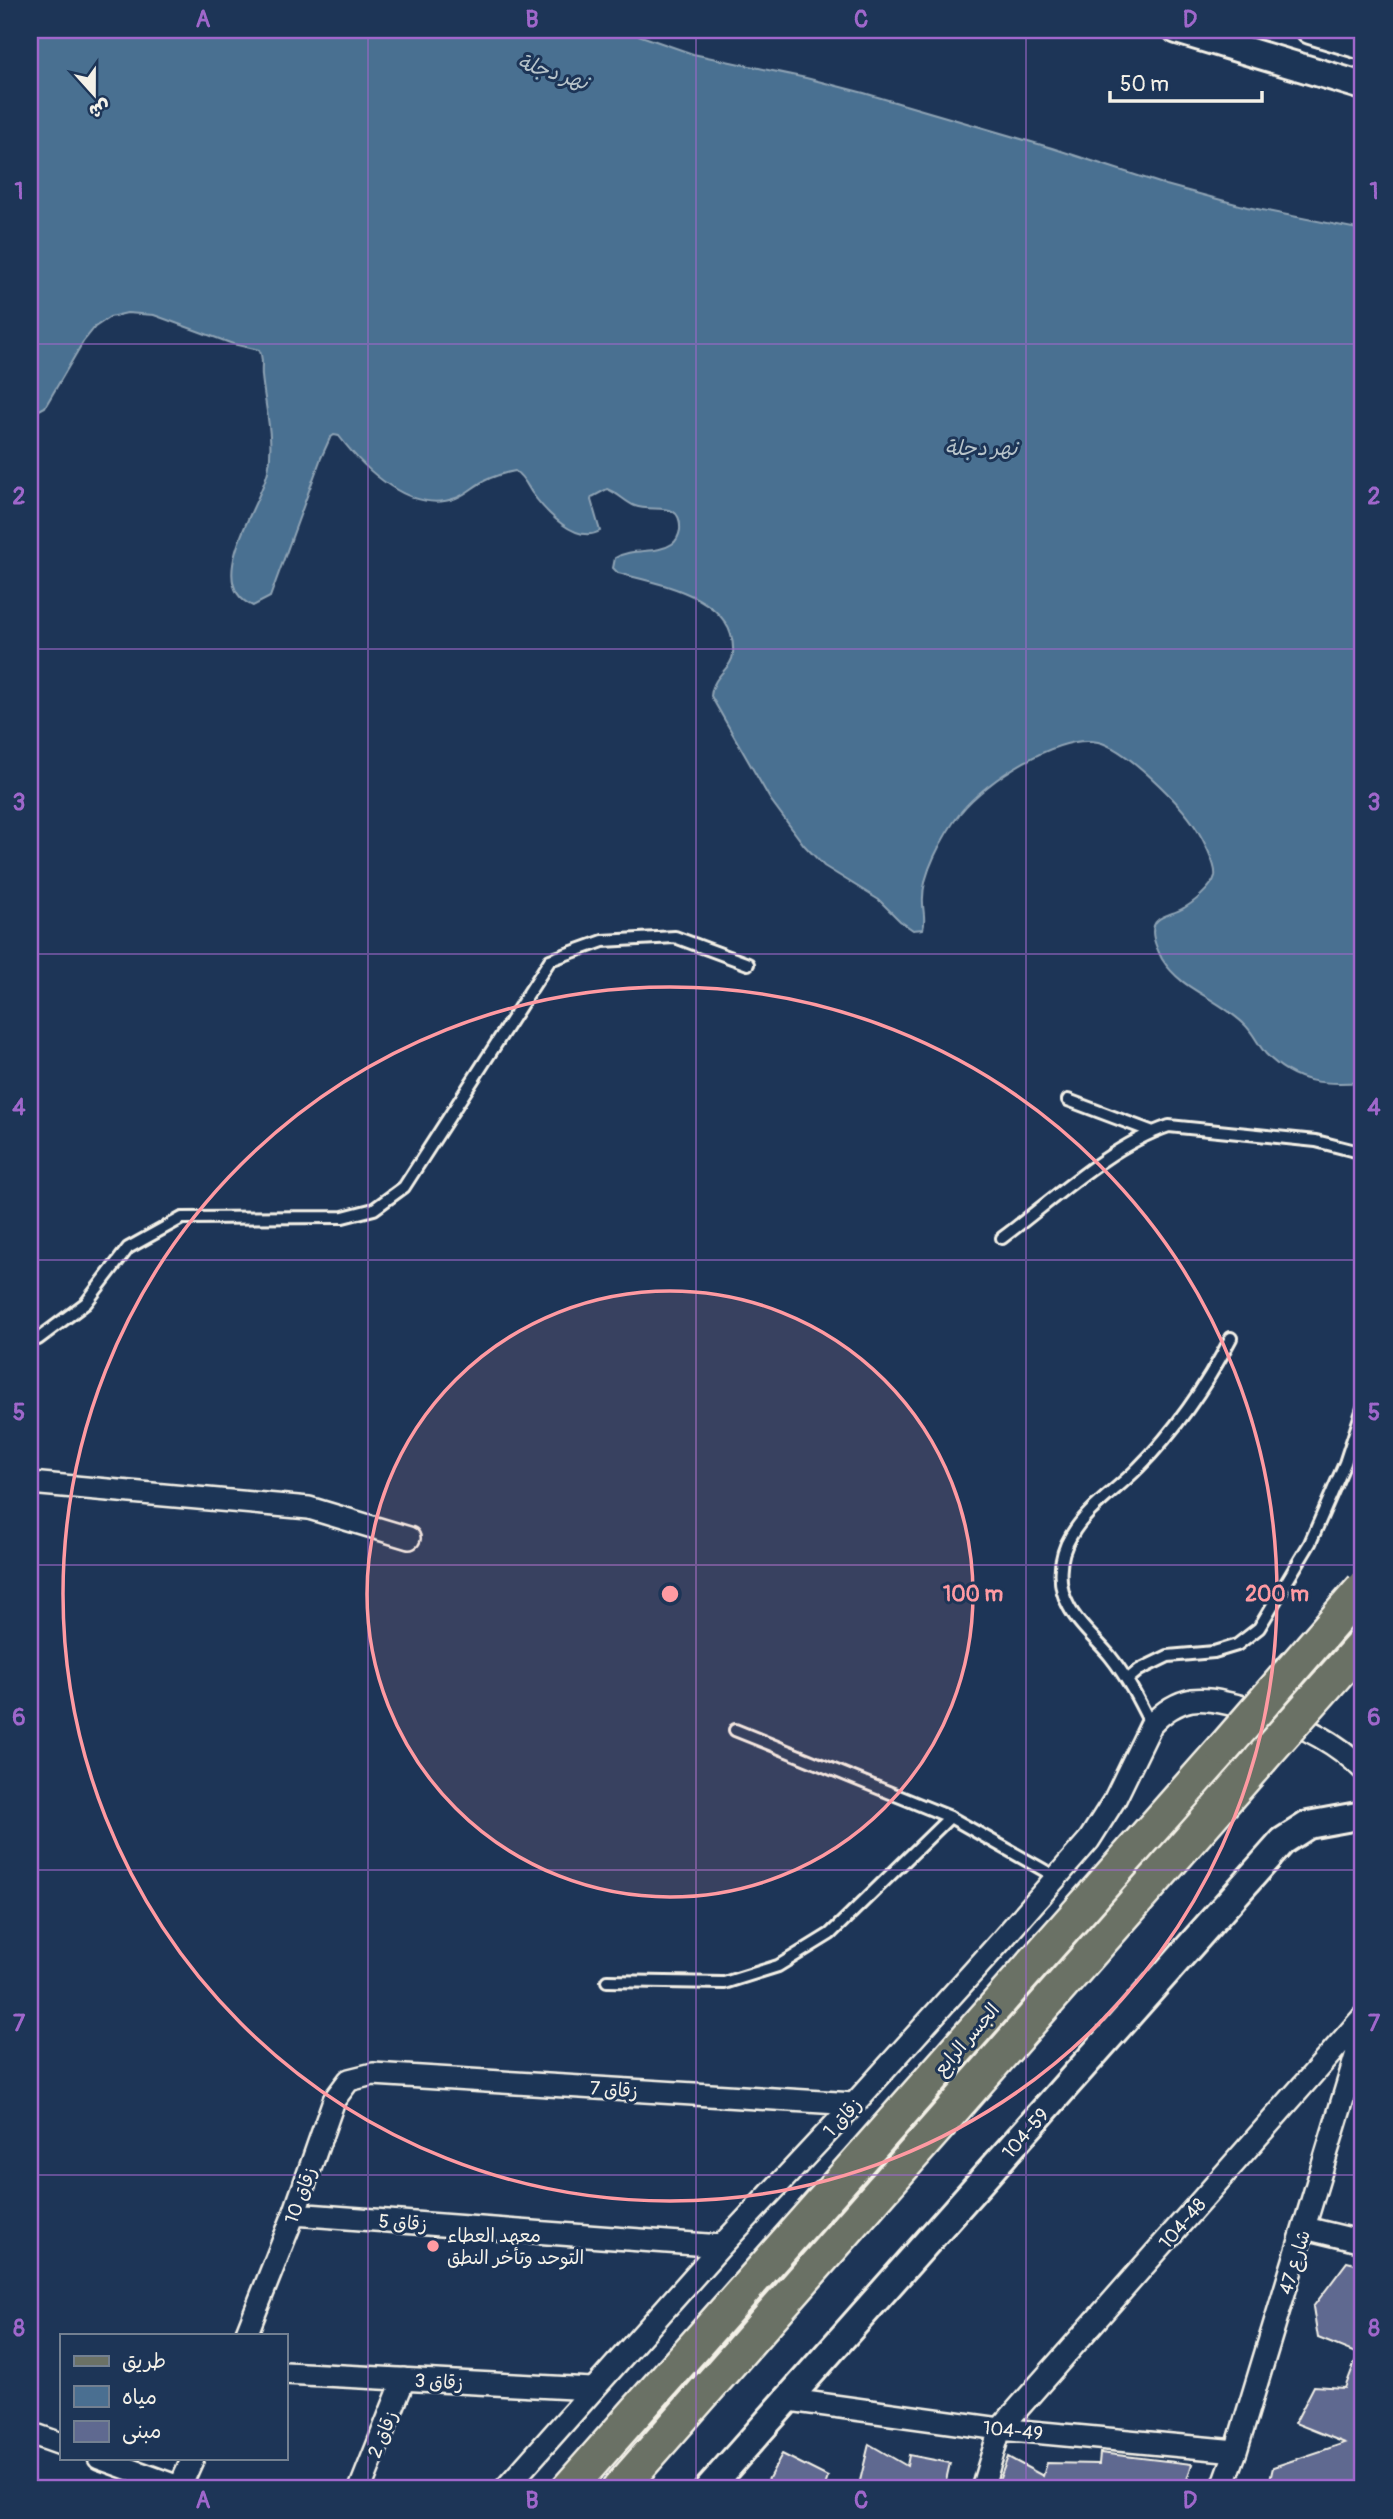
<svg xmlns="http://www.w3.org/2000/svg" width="1393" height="2519" viewBox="0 0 1393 2519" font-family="Pangolin,'Playpen Sans Arabic',sans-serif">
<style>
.water{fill:#4a6f91;stroke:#8ea3b4;stroke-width:2}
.building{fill:#5f6990;stroke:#f4f1e8;stroke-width:2}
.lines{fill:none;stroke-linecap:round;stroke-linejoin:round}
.service-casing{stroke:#f4f1e8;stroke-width:16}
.minor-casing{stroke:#f4f1e8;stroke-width:26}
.tertiary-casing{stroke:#f4f1e8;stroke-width:32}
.primary-casing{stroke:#f4f1e8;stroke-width:38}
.service{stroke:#1d3557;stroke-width:10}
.minor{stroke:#1d3557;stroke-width:21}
.tertiary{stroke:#1d3557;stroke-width:26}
.primary{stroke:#6b7165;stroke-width:33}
.primary-bridge-casing{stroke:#f4f1e8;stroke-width:38;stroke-linecap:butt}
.primary-bridge{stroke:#6b7165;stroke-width:33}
.grid{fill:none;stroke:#9f67cb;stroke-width:2;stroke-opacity:0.55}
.ring{fill:none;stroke:#ff9aa2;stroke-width:3.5}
.poi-dot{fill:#ff9aa2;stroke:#1d3557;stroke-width:2.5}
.labels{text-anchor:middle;stroke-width:6;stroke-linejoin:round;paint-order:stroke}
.street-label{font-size:19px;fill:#f4f1e8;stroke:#1d3557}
.poi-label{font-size:19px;fill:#f4f1e8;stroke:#1d3557;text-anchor:start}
.water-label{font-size:21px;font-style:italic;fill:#b8c4ca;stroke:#1d3557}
.centre{fill:#ff9aa2;stroke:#1d3557;stroke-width:3.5}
.ring-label{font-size:21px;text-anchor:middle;font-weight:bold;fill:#ff9aa2;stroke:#1d3557;stroke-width:6;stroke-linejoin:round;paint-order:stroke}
.neatline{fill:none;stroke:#9f67cb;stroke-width:2.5}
.grid-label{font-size:23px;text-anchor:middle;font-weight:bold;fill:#9f67cb}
</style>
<rect width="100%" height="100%" fill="#1d3557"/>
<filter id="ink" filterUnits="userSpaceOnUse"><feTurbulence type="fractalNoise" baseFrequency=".0143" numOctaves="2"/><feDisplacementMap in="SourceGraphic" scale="14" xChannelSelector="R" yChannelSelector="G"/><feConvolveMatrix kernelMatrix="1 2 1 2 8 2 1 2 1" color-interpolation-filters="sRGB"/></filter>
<g filter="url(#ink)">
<path class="water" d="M30,30H624L693,54L806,78L864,93L1052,148L1166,185L1247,207L1363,230V1082C1325,1085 1295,1084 1266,1054C1258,1045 1253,1032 1244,1024C1239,1019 1233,1015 1228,1011C1204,993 1179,986 1162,959C1157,949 1147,929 1158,920C1163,915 1175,913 1182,909C1192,904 1212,888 1215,876C1217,866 1202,837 1196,828C1181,804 1126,748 1098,742C1057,734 986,781 961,812C951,825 941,842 934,857C927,872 922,887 923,903C923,912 926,920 923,929L913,930L900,921L879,900L824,866L804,845L770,799L711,696C713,674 732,669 733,654C737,597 660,584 618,573L613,568L615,558C632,547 656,555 672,544C677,541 679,535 680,530C682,499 653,513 635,506C625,502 618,493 607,489L592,497L591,500L600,531C576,545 545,511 532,493C527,485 523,476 515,471C504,473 494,476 484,481C474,486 467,494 456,498C411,515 364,469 339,436L334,435L330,438L321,458L270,597L253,606C202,584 260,506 268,471C275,439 265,408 262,376C261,367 264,357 259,350L233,344L154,315L127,313L110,317L95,327L83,342L45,407L30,415Z"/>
<path class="building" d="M1347,2262L1363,2266V2489H1268L1273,2467L1345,2443L1295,2423L1314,2386L1345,2388L1358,2354L1318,2338L1313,2307Z
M869,2444L907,2466L909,2455L950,2463L944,2489H858Z
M1100,2453L1192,2464L1184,2489H996L1008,2457L1043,2476L1047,2463L1099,2464Z
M782,2454L828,2477L824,2489H763Z"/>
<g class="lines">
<g class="service-casing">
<path id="service" d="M1068,1100L1153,1132
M1002,1238C1053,1200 1109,1146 1169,1126L1316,1141L1363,1153
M30,1339H38L86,1303L128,1248L182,1218L343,1217L374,1209L404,1187L550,960L603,941L675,937L748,964
M1127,1680L1139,1670L1168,1656L1214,1652L1237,1645L1259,1628L1310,1543L1345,1463L1363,1408
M1151,1725C1139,1701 1127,1677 1110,1656C1097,1640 1079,1626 1069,1607C1057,1586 1058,1557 1071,1536C1086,1509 1117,1490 1138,1468C1177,1429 1206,1386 1231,1338
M735,1730L950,1817
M607,1981L724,1983L778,1966L830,1934L950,1817L1056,1877"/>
</g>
<g class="minor-casing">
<path id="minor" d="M30,1483L309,1508L409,1538
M294,2214L721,2246
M1305,2228L1363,2242
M246,2335L294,2214L334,2100L349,2080L373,2074L854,2104
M285,2373L592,2389
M790,2400L1000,2429L1236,2451
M30,2433L61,2444
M99,2458L179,2487
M179,2489L193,2458
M360,2489L404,2379
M505,2489L721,2246L854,2104L1000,1942L1089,1840L1115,1799L1151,1725C1162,1713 1175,1703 1192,1700C1207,1698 1221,1702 1235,1705C1283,1716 1328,1734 1363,1769
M982,2489L1000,2429L1363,2017
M1222,2489L1236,2451L1363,2033"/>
</g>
<g class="tertiary-casing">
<path id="tertiary" d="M1177,30L1363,86
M1310,30L1363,46
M708,2489L1283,1841L1308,1825L1363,1815"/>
</g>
<g class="primary-casing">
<path id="primary" d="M568,2489L1223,1749
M619,2489L1261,1759"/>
</g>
<use href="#service" class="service"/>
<use href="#minor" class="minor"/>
<use href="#tertiary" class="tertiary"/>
<use href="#primary" class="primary"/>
<g class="primary-bridge-casing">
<path id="primary-bridge" d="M1223,1749L1363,1588
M1261,1759L1363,1644"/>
</g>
<use href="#primary-bridge" class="primary-bridge"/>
</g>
</g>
<path class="grid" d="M368,30V2489M696,30V2489M1026,30V2489M30,344H1363M30,649H1363M30,954H1363M30,1260H1363M30,1565H1363M30,1870H1363M30,2175H1363"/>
<circle cx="670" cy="1594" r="303" fill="#ff9aa2" fill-opacity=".12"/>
<g class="ring">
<circle cx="670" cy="1594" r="303"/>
<circle cx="670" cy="1594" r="607"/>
</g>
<circle class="poi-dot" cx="433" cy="2246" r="7"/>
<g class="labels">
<g class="street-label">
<text transform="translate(966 2039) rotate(-49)" y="7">الجسر الرابع</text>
<text transform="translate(614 2089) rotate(4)" y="7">زقاق 7</text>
<text transform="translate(842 2117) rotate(-47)" y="7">زقاق 1</text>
<text transform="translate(1025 2133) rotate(-49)" y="7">104-59</text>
<text transform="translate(300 2195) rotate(-70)" y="7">زقاق 10</text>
<text transform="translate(403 2222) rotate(4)" y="7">زقاق 5</text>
<text transform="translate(1182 2223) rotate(-49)" y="7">104-48</text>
<text transform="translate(1294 2262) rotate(-73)" y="7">شارع 47</text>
<text transform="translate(439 2381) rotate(3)" y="7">زقاق 3</text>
<text transform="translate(1013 2430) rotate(6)" y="7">104-49</text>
<text transform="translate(382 2434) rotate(-68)" y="7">زقاق 2</text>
</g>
<g class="poi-label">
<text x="447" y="2242">معهد العطاء<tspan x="447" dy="22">التوحد وتأخر النطق</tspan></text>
</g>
<g class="water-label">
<text transform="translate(553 72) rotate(18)" y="7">نهر دجلة</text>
<text x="981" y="455">نهر دجلة</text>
</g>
</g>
<circle cx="670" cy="1594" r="10" class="centre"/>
<g class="ring-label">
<text x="973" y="1601">100 m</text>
<text x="1277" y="1601">200 m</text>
</g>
<rect width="1393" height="2519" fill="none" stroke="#1d3557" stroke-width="77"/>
<rect x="60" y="2334" width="228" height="126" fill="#1d3557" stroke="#738091" stroke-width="2"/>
<rect x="74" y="2356" width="35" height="10" fill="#6b7165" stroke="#738091" stroke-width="2"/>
<text x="122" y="2368" font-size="21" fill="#f4f1e8">طريق</text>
<rect x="74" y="2386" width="35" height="21" fill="#4a6f91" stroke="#738091" stroke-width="2"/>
<text x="122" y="2404" font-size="21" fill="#f4f1e8">مياه</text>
<rect x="74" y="2421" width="35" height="21" fill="#5f6990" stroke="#738091" stroke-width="2"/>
<text x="122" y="2438" font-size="21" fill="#f4f1e8">مبنى</text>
<g transform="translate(94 94) rotate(159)" stroke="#1d3557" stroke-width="5" paint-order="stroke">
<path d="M0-5L12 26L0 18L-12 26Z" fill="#f4f1e8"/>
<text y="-10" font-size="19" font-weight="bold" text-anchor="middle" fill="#f4f1e8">ش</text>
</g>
<path d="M1110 91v10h152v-10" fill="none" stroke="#f4f1e8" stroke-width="3.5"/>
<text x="1120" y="91" font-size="21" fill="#f4f1e8" stroke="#1d3557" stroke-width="5" paint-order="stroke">50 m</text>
<rect x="38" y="38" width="1316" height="2442" class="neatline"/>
<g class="grid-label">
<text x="203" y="27">A</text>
<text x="532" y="27">B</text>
<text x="861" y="27">C</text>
<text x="1190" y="27">D</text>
<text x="19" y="199">1</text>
<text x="1374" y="199">1</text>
<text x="19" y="504">2</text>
<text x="1374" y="504">2</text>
<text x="19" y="810">3</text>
<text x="1374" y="810">3</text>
<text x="19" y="1115">4</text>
<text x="1374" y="1115">4</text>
<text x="19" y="1420">5</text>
<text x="1374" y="1420">5</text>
<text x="19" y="1725">6</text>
<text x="1374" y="1725">6</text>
<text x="19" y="2031">7</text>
<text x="1374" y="2031">7</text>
<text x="19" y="2336">8</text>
<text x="1374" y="2336">8</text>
<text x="203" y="2508">A</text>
<text x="532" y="2508">B</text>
<text x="861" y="2508">C</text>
<text x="1190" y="2508">D</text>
</g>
</svg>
